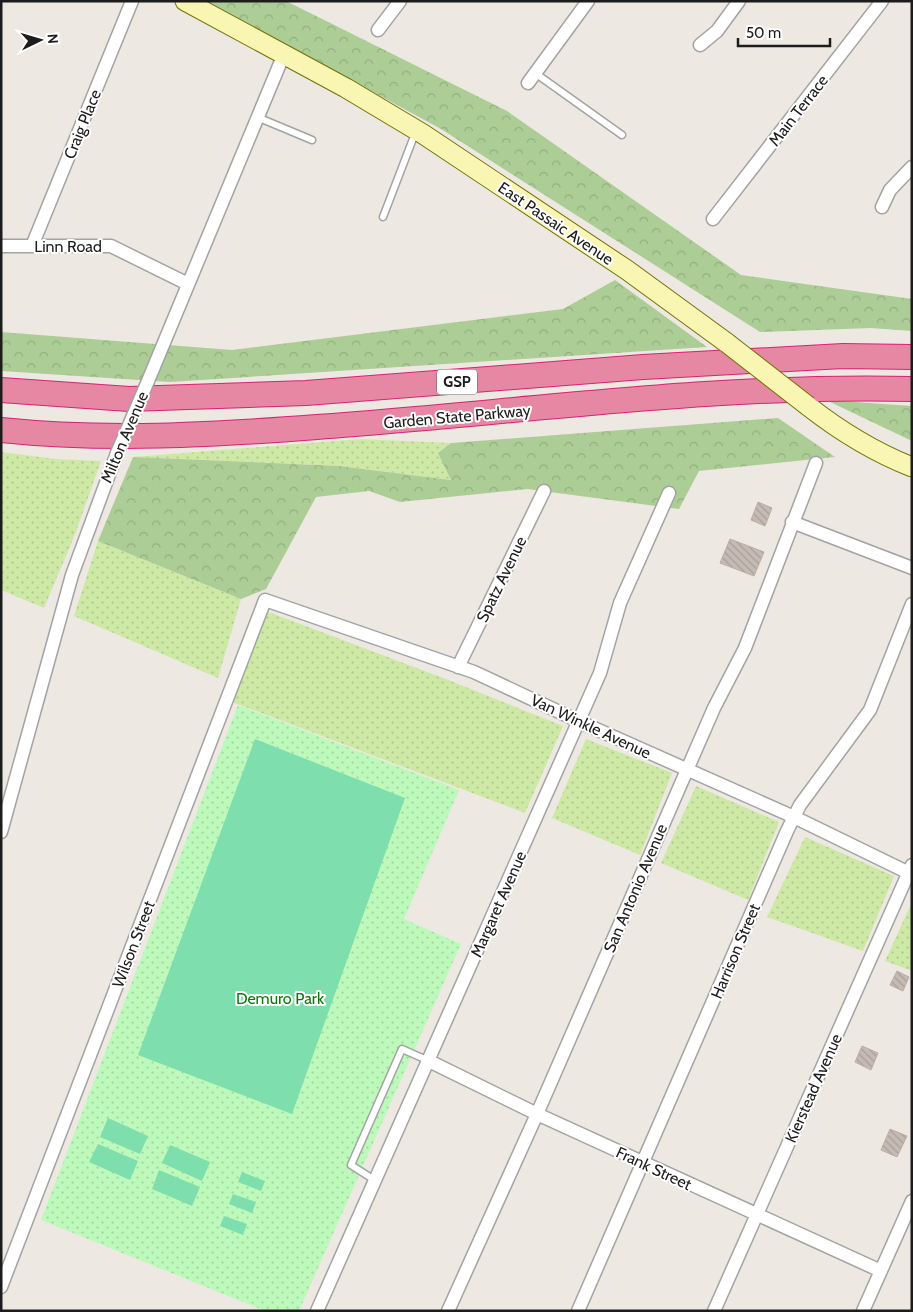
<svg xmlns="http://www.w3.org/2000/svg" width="913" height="1312" viewBox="0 0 913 1312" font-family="Cabin,sans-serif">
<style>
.grass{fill:url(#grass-dots)}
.forest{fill:url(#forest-crowns)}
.park{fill:url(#park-dots)}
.pitch{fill:#7edeae}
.building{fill:url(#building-back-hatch);stroke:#bfada3}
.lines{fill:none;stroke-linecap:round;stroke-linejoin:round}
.lane-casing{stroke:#a3a3a3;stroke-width:9}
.street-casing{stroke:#a3a3a3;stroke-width:15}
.secondary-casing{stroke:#717104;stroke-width:21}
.highway-casing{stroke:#d72374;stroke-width:26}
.lane{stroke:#fff;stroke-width:6}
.street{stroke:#fff;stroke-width:12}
.secondary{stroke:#f9f5b3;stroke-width:19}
.highway{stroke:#e687a3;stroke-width:24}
.street-bridge-casing{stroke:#a3a3a3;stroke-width:15;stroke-linecap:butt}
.secondary-bridge-casing{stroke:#717104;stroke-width:21;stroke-linecap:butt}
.street-bridge{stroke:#fff;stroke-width:12}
.secondary-bridge{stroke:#f9f5b3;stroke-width:19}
.labels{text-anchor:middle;stroke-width:4;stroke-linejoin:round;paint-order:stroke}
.shield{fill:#fff;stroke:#606060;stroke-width:1}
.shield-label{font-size:15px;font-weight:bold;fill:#1c1c1c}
.street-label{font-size:16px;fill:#1c1c1c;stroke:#fff}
.park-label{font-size:16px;fill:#0d790b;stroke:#fff}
</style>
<defs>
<pattern id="grass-dots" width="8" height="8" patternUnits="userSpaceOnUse" patternTransform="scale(1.25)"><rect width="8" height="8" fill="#cee9a6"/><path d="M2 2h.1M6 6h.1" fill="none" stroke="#b0c78e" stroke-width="1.8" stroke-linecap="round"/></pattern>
<pattern id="forest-crowns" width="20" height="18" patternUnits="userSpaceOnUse" patternTransform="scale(1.25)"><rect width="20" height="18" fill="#accd95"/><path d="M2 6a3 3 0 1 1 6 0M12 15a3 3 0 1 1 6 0" fill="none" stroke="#93af80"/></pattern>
<pattern id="park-dots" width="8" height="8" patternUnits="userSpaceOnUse" patternTransform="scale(1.25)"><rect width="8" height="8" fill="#bef9bc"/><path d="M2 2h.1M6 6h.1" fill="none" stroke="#a3d5a1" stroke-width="1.8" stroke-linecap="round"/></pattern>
<pattern id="building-back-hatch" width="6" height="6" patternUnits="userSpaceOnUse" patternTransform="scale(1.25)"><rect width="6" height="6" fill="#c5bab4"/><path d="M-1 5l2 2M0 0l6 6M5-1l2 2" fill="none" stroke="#a99f9a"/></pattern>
</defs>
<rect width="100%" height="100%" fill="#ede8e1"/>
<path class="grass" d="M360,439L451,443L438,453L452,480L339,466L133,457Z
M1,452L56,459L101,461L74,537L44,608L1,590Z
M98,541L241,599L218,678L74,616Z
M266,611L451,681L563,726L525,813L232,702Z
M586,739L672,773L640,855L552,818Z
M696,786L779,822L748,900L661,863Z
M805,837L894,876L863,951L767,917Z
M912,902V971L885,961Z"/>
<path class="forest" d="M206,1H286L507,111L741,275L912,299V331L871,328L760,332L441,129Z
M615,280L707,347L170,382L1,371V332L232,350L563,309Z
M826,400L912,406V441Z
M778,418L835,457L699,471L679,509L527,489L400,502L369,491L316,497L266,589L241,599L98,541L133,457L339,466L451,480L438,453L451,443Z"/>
<path class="park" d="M238,705L459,790L404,919L461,944L299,1311H265L41,1220Z"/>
<path class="pitch" d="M255,739L405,798L292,1114L138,1055Z
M108,1118L148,1136L140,1154L100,1137Z
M98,1144L138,1161L130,1180L89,1162Z
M170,1145L210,1162L202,1181L162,1163Z
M159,1170L200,1187L192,1206L152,1189Z
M242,1172L265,1181L261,1191L238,1182Z
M233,1194L256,1202L252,1213L229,1204Z
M224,1216L247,1224L243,1235L220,1226Z"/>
<path class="building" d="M758,502L772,508L765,526L751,520Z
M730,539L764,552L754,576L720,563Z
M897,971L909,977L903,991L890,985Z
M862,1046L878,1053L871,1070L855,1062Z
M890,1129L907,1136L897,1157L881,1150Z"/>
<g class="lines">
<g class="lane-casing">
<path id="lane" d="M535,73L622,135
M257,117L312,140
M383,217L416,131
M376,1181L351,1165L402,1049L429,1061"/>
</g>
<g class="street-casing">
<path id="street" d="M378,30L400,1
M700,45L717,31L739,1
M528,83L588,1
M882,207L890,190L912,167
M713,219L882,1
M1,246H111L186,283
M32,246L132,1
M148,381L284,54
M792,522L912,568
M458,667L544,491
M1,832L72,575L117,453
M429,1061L537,1114L881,1271
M1,1287L265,600L474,672L587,725L794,817L909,873
M317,1311L600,673L620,603L669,493
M448,1311L537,1114L714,708L745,648L816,463
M578,1311L787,831L800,805L870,710L912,604
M714,1311L912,865
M863,1311L912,1201"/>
</g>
<g class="secondary-casing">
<path id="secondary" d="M185,1L346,88L423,134L627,270L727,343
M808,406C840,431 874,452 912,467"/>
</g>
<g class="highway-casing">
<path id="highway" d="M1,390L129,399L306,393L643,367L843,356L912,357
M1,430C106,441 212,435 317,427C515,413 713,384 912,389"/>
</g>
<use href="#lane" class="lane"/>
<use href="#street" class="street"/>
<use href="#secondary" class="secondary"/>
<use href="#highway" class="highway"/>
<g class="street-bridge-casing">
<path id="street-bridge" d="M117,453L148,381"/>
</g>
<g class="secondary-bridge-casing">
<path id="secondary-bridge" d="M727,343L808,406"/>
</g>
<use href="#street-bridge" class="street-bridge"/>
<use href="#secondary-bridge" class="secondary-bridge"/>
</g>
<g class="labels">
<rect class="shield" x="437" y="369.5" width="40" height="25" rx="4"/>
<g class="shield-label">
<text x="457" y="387">GSP</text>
</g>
<g class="street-label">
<text transform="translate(798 110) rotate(-52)" y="6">Main Terrace</text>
<text transform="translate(82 124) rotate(-68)" y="6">Craig Place</text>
<text transform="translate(556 223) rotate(34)" y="6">East Passaic Avenue</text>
<text x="68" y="252">Linn Road</text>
<text transform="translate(457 416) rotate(-5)" y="6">Garden State Parkway</text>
<text transform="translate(124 437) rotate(-67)" y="6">Milton Avenue</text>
<text transform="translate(501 579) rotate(-64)" y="6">Spatz Avenue</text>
<text transform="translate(591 726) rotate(25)" y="6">Van Winkle Avenue</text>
<text transform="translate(635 888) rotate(-67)" y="6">San Antonio Avenue</text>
<text transform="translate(498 904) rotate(-66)" y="6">Margaret Avenue</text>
<text transform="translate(133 944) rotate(-69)" y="6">Wilson Street</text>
<text transform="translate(735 951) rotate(-67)" y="6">Harrison Street</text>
<text transform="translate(813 1088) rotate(-66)" y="6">Kierstead Avenue</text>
<text transform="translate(654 1168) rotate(25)" y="6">Frank Street</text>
</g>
<g class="park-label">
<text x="280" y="1004">Demuro Park</text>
</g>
</g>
<rect width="913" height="1312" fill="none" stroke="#1c1c1c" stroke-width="5"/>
<g transform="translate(40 40) rotate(85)" stroke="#ffffff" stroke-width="4" paint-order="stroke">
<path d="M0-4L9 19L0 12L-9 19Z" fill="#1c1c1c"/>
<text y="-8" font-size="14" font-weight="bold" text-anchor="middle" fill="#1c1c1c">N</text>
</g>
<path d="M738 38v8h92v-8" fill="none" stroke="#1c1c1c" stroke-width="2.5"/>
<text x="746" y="38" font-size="15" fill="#1c1c1c" stroke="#ffffff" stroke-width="4" paint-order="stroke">50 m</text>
</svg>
